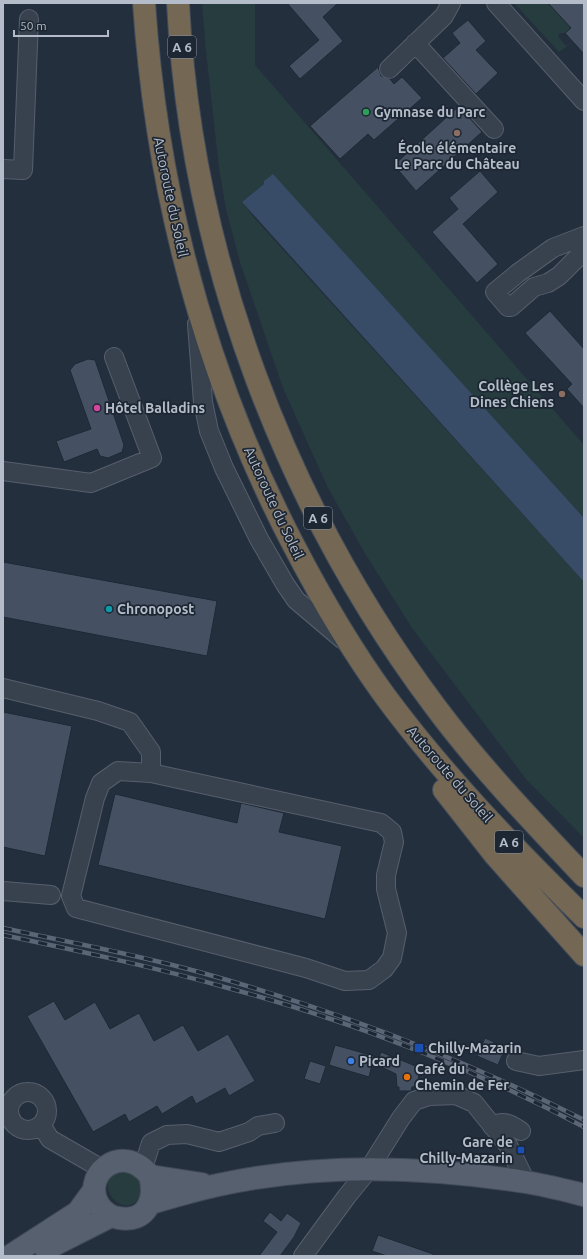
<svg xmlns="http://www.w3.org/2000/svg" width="587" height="1259" viewBox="0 0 587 1259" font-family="Ubuntu,sans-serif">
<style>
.green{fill:#263c3f}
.water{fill:#394c67}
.building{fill:#455162;stroke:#1f2835}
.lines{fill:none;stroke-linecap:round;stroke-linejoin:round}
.minor-casing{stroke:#565f6c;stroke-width:20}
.major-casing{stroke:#414a57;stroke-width:24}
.highway-casing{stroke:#434c59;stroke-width:24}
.minor{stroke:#38414e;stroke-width:18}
.major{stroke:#56606e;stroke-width:22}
.highway{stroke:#746855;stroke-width:22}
.rail-casing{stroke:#5a6575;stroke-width:4.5}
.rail{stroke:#1d2633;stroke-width:3;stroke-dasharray:9;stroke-linecap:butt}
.leisure-dot{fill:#2e9e5b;stroke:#1d2633;stroke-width:1.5}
.education-dot{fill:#8d6e63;stroke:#1d2633;stroke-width:1.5}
.hotel-dot{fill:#d1479c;stroke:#1d2633;stroke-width:1.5}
.culture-dot{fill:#0f9aa8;stroke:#1d2633;stroke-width:1.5}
.transit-dot{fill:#1a4fb4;stroke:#1d2633;stroke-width:1.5}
.shop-dot{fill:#3f7fe0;stroke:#1d2633;stroke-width:1.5}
.food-dot{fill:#e8710a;stroke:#1d2633;stroke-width:1.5}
.labels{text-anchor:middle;stroke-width:3.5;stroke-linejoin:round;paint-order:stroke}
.shield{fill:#1d2633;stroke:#878f9c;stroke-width:1}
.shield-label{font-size:13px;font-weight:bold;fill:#b4bcc9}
.poi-label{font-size:14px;font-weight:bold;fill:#b4bcc9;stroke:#1d2633;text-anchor:start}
.street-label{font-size:14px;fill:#b4bcc9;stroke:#1d2633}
</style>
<rect width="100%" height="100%" fill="#242f3e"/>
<path class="green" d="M202,3H255V65L584,445V518L273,175L264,181V184L242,202L256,220L584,582V838L526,779L412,628L366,555L328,488L283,388L240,262L226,209L219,168L206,51Z
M514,3H548L571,28L565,33H560L558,36L566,46L573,42L559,52Z
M129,1166L145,1188C143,1191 141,1196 139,1199C125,1215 104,1198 108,1178Z"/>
<path class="water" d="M273,174L584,518V582L242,202L264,184V181Z"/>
<path class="building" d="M287,3H338L323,17L343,41L300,79L289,66L319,40Z
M548,3H584V54L565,33L571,28Z
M468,20L486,41L476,50L498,73L476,94L443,58L460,43L452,33Z
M378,67L381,76L390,79L394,84L402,77L422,98L374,140L368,134L340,159L310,126Z
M459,106L482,132L416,191L394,165Z
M480,171L498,192L463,224L498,264L477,283L432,232L458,209L449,198Z
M550,311L584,349V408L567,389L572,384L525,333Z
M88,359L95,360L124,445L122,452L108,458L100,456L97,449L64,462L56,441L91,429L70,370L75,364Z
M3,562L217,601L207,656L3,617Z
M3,712L72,726L45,856L3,847Z
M115,794L237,823L241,803L284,813L279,832L342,846L325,919L98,865Z
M54,1001L65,1020L95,1002L110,1029L139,1013L154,1041L183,1025L198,1051L228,1034L255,1081L229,1096L225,1088L196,1104L192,1096L162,1114L157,1106L129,1122L125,1114L93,1132L27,1016Z
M485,1038L494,1042L493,1046L504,1051L498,1065L477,1056Z
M335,1045L374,1056L369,1077L329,1065Z
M381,1052L418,1067L419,1086L412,1087L411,1091H399V1087H397L396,1074L377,1065Z
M310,1061L326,1066L320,1084L304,1079Z
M270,1212L281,1221L287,1213L301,1223L294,1237L280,1256H259L277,1232L263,1221Z
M378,1235L433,1254V1256H387L372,1251Z"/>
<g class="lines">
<g class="minor-casing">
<path id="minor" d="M496,3L584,101
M415,43L494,129
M389,69L444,16L451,3
M3,169L23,170L29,19
M584,236L553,248L518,273L495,292L508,307H511L534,287L548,283L559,276L584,251
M197,324L203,402L209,431L224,468L259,539L285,584L296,600L342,639
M3,471L91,483L152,458L114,357
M3,688L98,711L130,722L151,752V773
M118,771L151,773L381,823L392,832L394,842L386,875V889L397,933L392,958L384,969L369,980L345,981L306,968L76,908L71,896L95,798L101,783Z
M3,891L51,895
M516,1061L539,1066L584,1060
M9 1111a19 19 0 1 1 38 0a19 19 0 1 1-38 0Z
M41,1125L50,1139L102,1169
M492,1126C504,1120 510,1124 521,1131
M143,1168L151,1143L167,1135L187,1134L219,1142L249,1132L258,1126L275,1123
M303,1256L347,1196L369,1169L401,1118L414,1101L429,1096L456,1095L474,1103L508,1145L526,1182"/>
</g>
<g class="major-casing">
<path id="major" d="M150,1176C156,1199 147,1223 119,1218C111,1217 106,1214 101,1208C77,1177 122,1139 150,1176L202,1184
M150,1203C172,1197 195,1190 218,1185C318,1163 424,1166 525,1182C545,1185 564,1190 584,1195
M46,1249L111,1216
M10,1256L78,1212L94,1190"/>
</g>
<g class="highway-casing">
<path id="highway" d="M144,3C157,194 204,373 293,544C320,596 350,648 385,696C444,776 513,847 584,917
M178,3C191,257 285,507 437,709C482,769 533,822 584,876
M444,790L495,855L584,955"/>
</g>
<use href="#minor" class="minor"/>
<use href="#major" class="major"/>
<use href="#highway" class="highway"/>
<g class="rail-casing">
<path id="rail" d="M3,928C68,942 134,954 199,972C332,1009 460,1057 584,1120
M3,935C79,951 154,967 228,988C351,1021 472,1068 584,1127"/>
</g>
<use href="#rail" class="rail"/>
</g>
<circle class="leisure-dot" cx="366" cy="112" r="4"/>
<g class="education-dot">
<circle cx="457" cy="133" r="4"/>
<circle cx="562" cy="394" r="4"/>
</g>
<circle class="hotel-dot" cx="97" cy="408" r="4"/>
<circle class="culture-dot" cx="109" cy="609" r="4"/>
<g class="transit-dot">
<rect x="414" y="1043" width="10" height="10" rx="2"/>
<rect x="517" y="1146" width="8" height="8" rx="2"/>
</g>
<circle class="shop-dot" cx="351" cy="1061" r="4"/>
<circle class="food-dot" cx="407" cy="1077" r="4"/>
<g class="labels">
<g class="shield">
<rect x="168" y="36" width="28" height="22" rx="3"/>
<rect x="304" y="507" width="28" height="22" rx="3"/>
<rect x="495" y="831" width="28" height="22" rx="3"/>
</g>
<g class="shield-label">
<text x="182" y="52">A 6</text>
<text x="318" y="523">A 6</text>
<text x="509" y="847">A 6</text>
</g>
<g class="poi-label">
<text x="374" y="117">Gymnase du Parc</text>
<text x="457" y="153" text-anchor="middle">École élémentaire<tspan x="457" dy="16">Le Parc du Château</tspan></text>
<text x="554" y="391" text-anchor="end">Collège Les<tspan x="554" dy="16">Dines Chiens</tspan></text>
<text x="105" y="413">Hôtel Balladins</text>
<text x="117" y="614">Chronopost</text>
<text x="428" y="1053">Chilly-Mazarin</text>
<text x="359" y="1066">Picard</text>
<text x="415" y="1074">Café du<tspan x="415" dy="16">Chemin de Fer</tspan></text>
<text x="513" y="1147" text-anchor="end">Gare de<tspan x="513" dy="16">Chilly-Mazarin</tspan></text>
</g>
<g class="street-label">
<text transform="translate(171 197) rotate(78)" y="5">Autoroute du Soleil</text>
<text transform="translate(274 503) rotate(65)" y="5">Autoroute du Soleil</text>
<text transform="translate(450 774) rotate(49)" y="5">Autoroute du Soleil</text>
</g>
</g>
<rect width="587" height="1259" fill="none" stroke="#b4bcc9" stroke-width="8"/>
<path d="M14 30v6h94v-6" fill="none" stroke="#b4bcc9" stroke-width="2"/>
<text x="20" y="30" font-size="12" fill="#b4bcc9" stroke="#1d2633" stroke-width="3" paint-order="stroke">50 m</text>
</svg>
